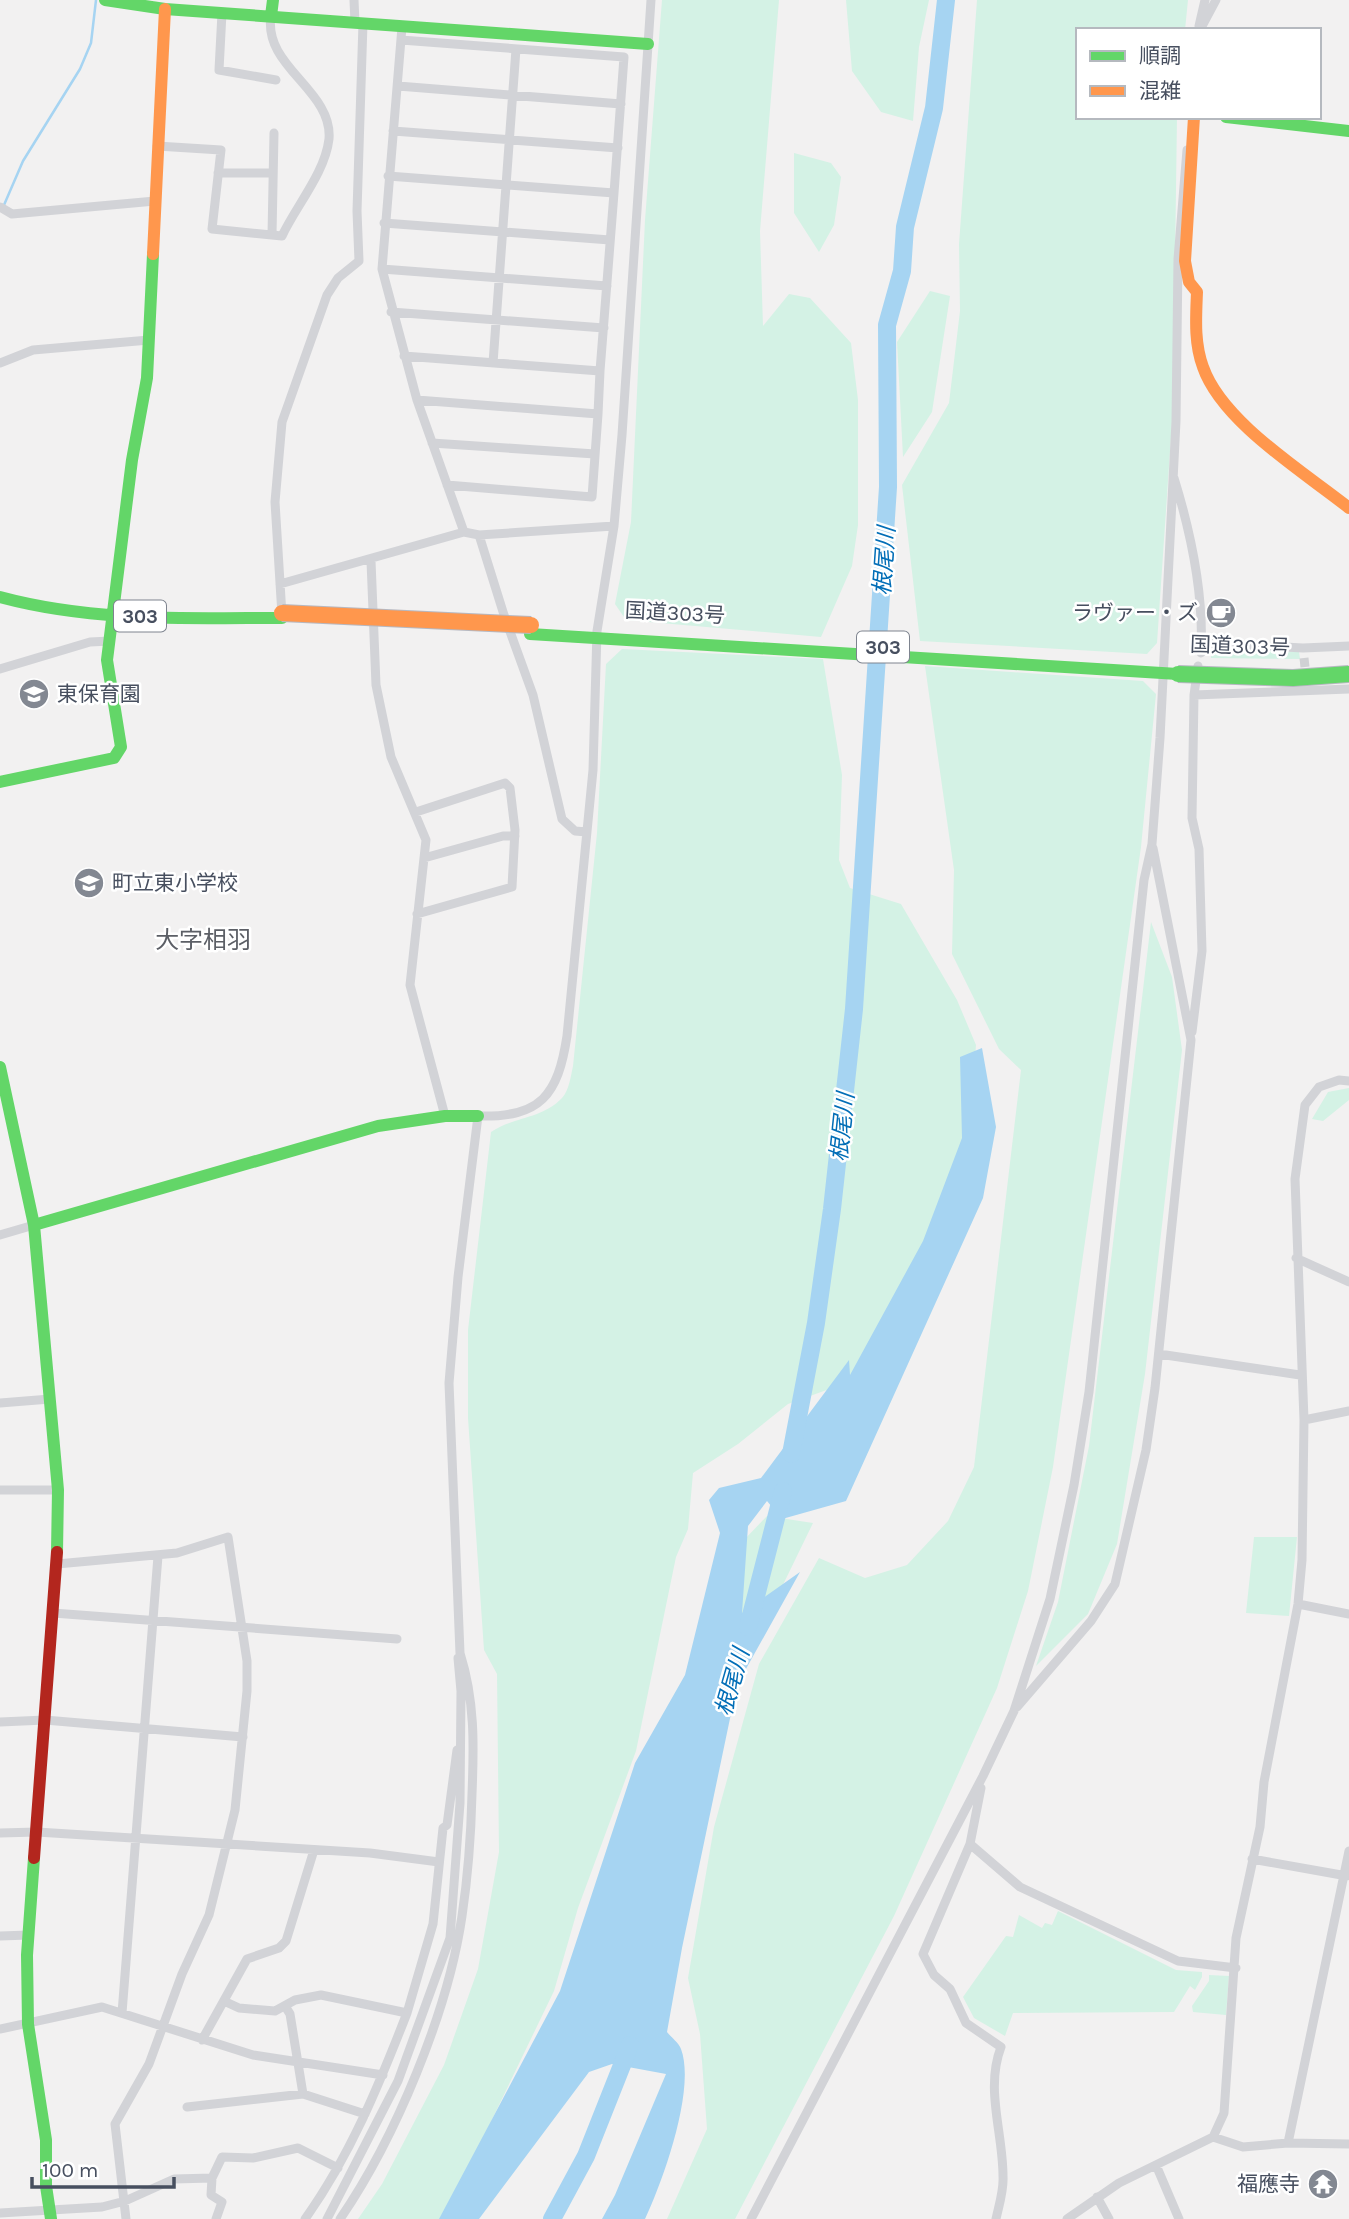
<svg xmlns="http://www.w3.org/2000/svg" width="1349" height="2219" viewBox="0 0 1349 2219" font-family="Karla,'Noto Sans JP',sans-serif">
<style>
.green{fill:#d4f2e5}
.water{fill:#a6d4f2}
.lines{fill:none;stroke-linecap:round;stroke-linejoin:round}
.stream{stroke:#a6d4f2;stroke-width:2.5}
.river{stroke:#a6d4f2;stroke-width:18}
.street-tunnel{stroke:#d0d1d4;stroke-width:9;stroke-dasharray:9 4.5;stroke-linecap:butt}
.street{stroke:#d2d3d7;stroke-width:9}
.fast{stroke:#63d668;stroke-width:12}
.slow{stroke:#ff974d;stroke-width:12}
.jam{stroke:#b3261e;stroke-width:12}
.fast-bridge-casing{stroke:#b6b8c1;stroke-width:18;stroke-linecap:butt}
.slow-bridge-casing{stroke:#b6b8c1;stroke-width:18;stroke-linecap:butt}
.fast-bridge{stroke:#63d668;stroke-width:16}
.slow-bridge{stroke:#ff974d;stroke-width:16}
.labels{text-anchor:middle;stroke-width:5;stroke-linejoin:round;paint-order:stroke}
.shield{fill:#fff;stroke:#7e848f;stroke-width:2}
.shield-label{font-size:19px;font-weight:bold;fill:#474f5f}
.street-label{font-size:21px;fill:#474f5f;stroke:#fff}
.poi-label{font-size:21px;fill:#474f5f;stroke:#fff;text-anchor:end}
.water-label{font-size:23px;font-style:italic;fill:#026eb7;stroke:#fff}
.quarter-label{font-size:24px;fill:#5c5f66;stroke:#fff}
</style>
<rect width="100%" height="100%" fill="#f2f1f1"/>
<path class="green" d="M662,0H779L760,231L763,326L789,294L810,298L851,343L858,400V525L852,566L821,637L626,620L615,604L631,522L645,220Z
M846,0H929L919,47L913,121L881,112L852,71Z
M977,0H1188L1185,30H1078V117H1177L1173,407L1157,643L1147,654L920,641L902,485L949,403L960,311L959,244Z
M794,153L831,163L841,177L834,225L819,252L794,213Z
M930,291L950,296L932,412L903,457L897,342Z
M622,649L823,659L842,775L839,860L850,888L901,904L957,1000L976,1045L967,1160L868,1375L788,1404L738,1444L693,1473L688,1529L676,1557L636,1751L578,1908L554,1991L444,2219H358L382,2184L444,2065L478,1969L499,1852L497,1674L484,1650L468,1418V1330L491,1132C513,1117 542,1119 562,1098C569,1091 571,1075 573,1066L597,833L606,664Z
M1211,650L1299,652L1300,659L1211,658Z
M925,666L1143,681L1156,694L1141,847L1053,1467L1028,1591L997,1688L894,1916L735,2219H667L707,2129L700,2034L688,1978L714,1827L759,1664L819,1558L865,1578L907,1565L948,1521L974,1467L1021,1070L999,1049L952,954L954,870Z
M1151,922L1172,977L1182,1050L1145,1374L1117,1544L1088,1614L1036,1666L1058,1602L1089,1446Z
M1349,1088V1100L1323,1121L1312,1119L1328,1092Z
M767,1516L813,1523L760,1632L713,1661L718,1567Z
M1254,1537H1297L1289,1616L1246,1613Z
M1058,1911L1176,1970L1202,1972V1977L1195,1990L1190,1986L1174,2012L1013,2013L1005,2036L974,2018L963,1997L1006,1936L1013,1937L1019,1915L1042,1928L1045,1923L1052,1925Z
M1209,1975L1229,1976L1226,2015L1193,2012L1192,2006L1209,1981Z"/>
<path class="water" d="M982,1048L996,1127L983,1198L846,1501L782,1519L767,1501L748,1526L742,1613L800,1572L737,1685L682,1948L667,2032C671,2037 679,2043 681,2049C696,2089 663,2181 645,2219H602L615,2195L666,2074L612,2064L589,2072L479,2219H439L560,1991L635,1763L685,1675L720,1533L709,1500L719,1488L761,1478L849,1360L850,1375L923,1241L962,1138L960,1057Z"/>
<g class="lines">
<path class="stream" d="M4,205L23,161L80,69L91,43L96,0"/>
<path class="river" d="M791,1454L816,1323L832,1209L854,1009L888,487L887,325L902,271L905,227L934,108L946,0
M748,1627L783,1491
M552,2219L586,2156L630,2045"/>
<path class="street-tunnel" d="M1304,658L1307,685"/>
<path class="street" d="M354,0L355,23
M222,13L219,70L276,80
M1199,26L1205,0
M402,27L382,269L417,400L464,532L479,535L614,526
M1200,30L1216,0
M398,86L621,104
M393,131L618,148
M157,146L221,150L212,229L282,236C296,206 325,173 329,139C333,90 263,67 271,16
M218,173H273
M388,176L614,193L624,57L401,40
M0,207L12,214L155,201
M384,223L610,240
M272,235L274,133
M382,269L607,286
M391,312L604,328
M404,356L600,371L598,414
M0,363L33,350L149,340
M493,363L516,49
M600,371L614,193
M417,400L598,414L592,497L447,485
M432,443L595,454
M1174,478C1191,533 1204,595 1201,653
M479,535L504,615L533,695L562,819L575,831L587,832
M371,561L376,685L391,757L426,840L410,985L445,1116
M280,584L464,532
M282,615L275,502L282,422L327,295L338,278L359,261L357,211L363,23
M1202,643L1303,648L1349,646
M0,669L90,642L110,641
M1194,695L1349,689
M416,812L505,783L510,788L515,830L512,887L417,914
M424,858L503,836H515
M1192,1032L1202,951L1199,849L1192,818L1194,695L1198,666
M0,1235L34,1225
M1296,1258L1349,1282
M1159,1354L1300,1375
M0,1403L50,1399
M1304,1420L1349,1411
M0,1490H58
M57,1564L177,1553L228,1537L247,1661V1691L235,1810L209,1915L182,1974L149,2064L115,2124L126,2219
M1298,1604L1349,1614
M53,1613L397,1639
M1017,1707L1091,1621L1115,1584L1146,1450L1155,1388L1191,1040L1153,848
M0,1722L45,1720L243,1737
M981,1788L970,1844L923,1954L934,1975L950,1989L966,2023L1001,2047C985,2089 1003,2132 1003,2176C1004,2190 999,2205 996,2219
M0,1833L37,1832L370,1853L439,1862
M970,1844L1020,1887L1178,1961L1236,1968
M1252,1859L1347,1876
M0,1936L29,1935
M226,2002L239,2008L275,2011L295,2000L321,1995L407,2013C379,2085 350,2156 305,2219
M285,2006L290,2014L303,2094
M122,2013L158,1556
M407,2013L433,1924L443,1828L447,1825L457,1750
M0,2029L102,2007L253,2055L383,2075
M202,2040L247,1959L279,1948L286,1941L314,1850
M187,2107L303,2094L365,2114
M1213,2137L1243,2147L1288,2143L1349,2144
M1288,2143L1349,1851
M1156,2165L1179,2219
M212,2178L211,2195L222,2202L216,2219
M1097,2197L1109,2219
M0,2213L102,2207L125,2201L174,2179L212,2178L222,2157L253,2158L298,2148L338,2168
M327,2219L398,2081L450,1938L460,1803L461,1691L458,1658
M340,2219C395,2139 448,2012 462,1916C468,1876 471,1835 472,1794C474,1745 475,1701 460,1653L449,1383L458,1277L478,1116C541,1118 558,1095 567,1036L593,770L597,631L614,526L622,435L651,0
M751,2219L983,1776L1014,1711L1050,1599L1074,1485L1089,1392L1144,880L1152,844L1160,738L1176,421L1178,259L1187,150
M1067,2219L1119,2183L1213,2137L1224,2113L1236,1938L1260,1827L1264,1782L1298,1604L1302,1560L1304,1420L1295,1179L1305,1105L1319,1087L1339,1080L1349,1081"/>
<path class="fast" d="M105,0L165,9L648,44
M271,16L273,0
M1226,117L1349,131
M0,597C93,622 187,618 282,618
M530,634L1178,674
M0,782L114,758L121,747L107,660L132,460L147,378L153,254
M0,1067L34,1225L58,1490L57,1552
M34,1225L378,1126L445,1116H478
M34,1858L27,1955L28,2024L46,2140V2186L51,2219"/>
<path class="slow" d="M1194,117L1185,261L1189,282L1197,292C1196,317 1194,343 1203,367C1222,422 1304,472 1349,508
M153,254L165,9"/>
<path class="jam" d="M34,1858L57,1552"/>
<g class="fast-bridge-casing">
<path id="fast-bridge" d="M1178,674L1293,678L1349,674"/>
</g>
<g class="slow-bridge-casing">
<path id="slow-bridge" d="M282,613L531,625"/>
</g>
<use href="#fast-bridge" class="fast-bridge"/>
<use href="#slow-bridge" class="slow-bridge"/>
</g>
<defs>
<g id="cafe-disc" transform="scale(1.575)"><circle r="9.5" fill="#838892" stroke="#fff"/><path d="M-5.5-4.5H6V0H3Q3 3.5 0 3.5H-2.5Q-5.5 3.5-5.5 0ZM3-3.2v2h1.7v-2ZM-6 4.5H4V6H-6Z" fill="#fff"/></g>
<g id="school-disc" transform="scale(1.575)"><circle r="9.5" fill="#838892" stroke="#fff"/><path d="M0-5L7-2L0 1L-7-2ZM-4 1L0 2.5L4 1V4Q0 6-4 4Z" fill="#fff"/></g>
<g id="temple-disc" transform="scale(1.575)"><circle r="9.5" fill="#838892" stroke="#fff"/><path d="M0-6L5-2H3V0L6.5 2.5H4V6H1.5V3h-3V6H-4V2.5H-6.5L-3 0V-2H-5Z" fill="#fff"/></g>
</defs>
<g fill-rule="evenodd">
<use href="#cafe-disc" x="1221" y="613"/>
<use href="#school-disc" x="34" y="694"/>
<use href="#school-disc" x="89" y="883"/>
<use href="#temple-disc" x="1323" y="2184"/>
</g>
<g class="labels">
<g class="shield">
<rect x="114" y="600.5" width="52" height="31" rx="5"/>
<rect x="857" y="631.5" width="52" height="31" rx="5"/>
</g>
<g class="shield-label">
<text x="140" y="623">303</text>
<text x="883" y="654">303</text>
</g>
<g class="street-label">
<text transform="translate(675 613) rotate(3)" y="7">国道303号</text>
<text transform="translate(1240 646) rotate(2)" y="7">国道303号</text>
</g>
<g class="poi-label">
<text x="1198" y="620">ラヴァー・ズ</text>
<text x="57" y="701" text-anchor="start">東保育園</text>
<text x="112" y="890" text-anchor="start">町立東小学校</text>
<text x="1300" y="2191">福應寺</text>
</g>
<g class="water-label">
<text transform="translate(884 561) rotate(-86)" y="8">根尾川</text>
<text transform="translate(842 1127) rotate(-84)" y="8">根尾川</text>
<text transform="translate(732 1682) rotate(-74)" y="8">根尾川</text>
</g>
<g class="quarter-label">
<text x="203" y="948">大字相羽</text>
</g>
</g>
<rect x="1076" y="28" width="245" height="91" fill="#ffffff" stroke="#b5b9bf" stroke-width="2"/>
<rect x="1090" y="51" width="35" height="10" fill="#63d668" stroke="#b5b9bf" stroke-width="2"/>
<text x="1139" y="63" font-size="21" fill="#474f5f">順調</text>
<rect x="1090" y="86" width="35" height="10" fill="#ff974d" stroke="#b5b9bf" stroke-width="2"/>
<text x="1139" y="98" font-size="21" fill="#474f5f">混雑</text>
<path d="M32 2177v10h142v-10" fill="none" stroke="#474f5f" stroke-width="3.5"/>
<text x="42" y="2177" font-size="21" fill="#474f5f" stroke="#ffffff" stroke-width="5" paint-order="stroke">100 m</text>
</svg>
